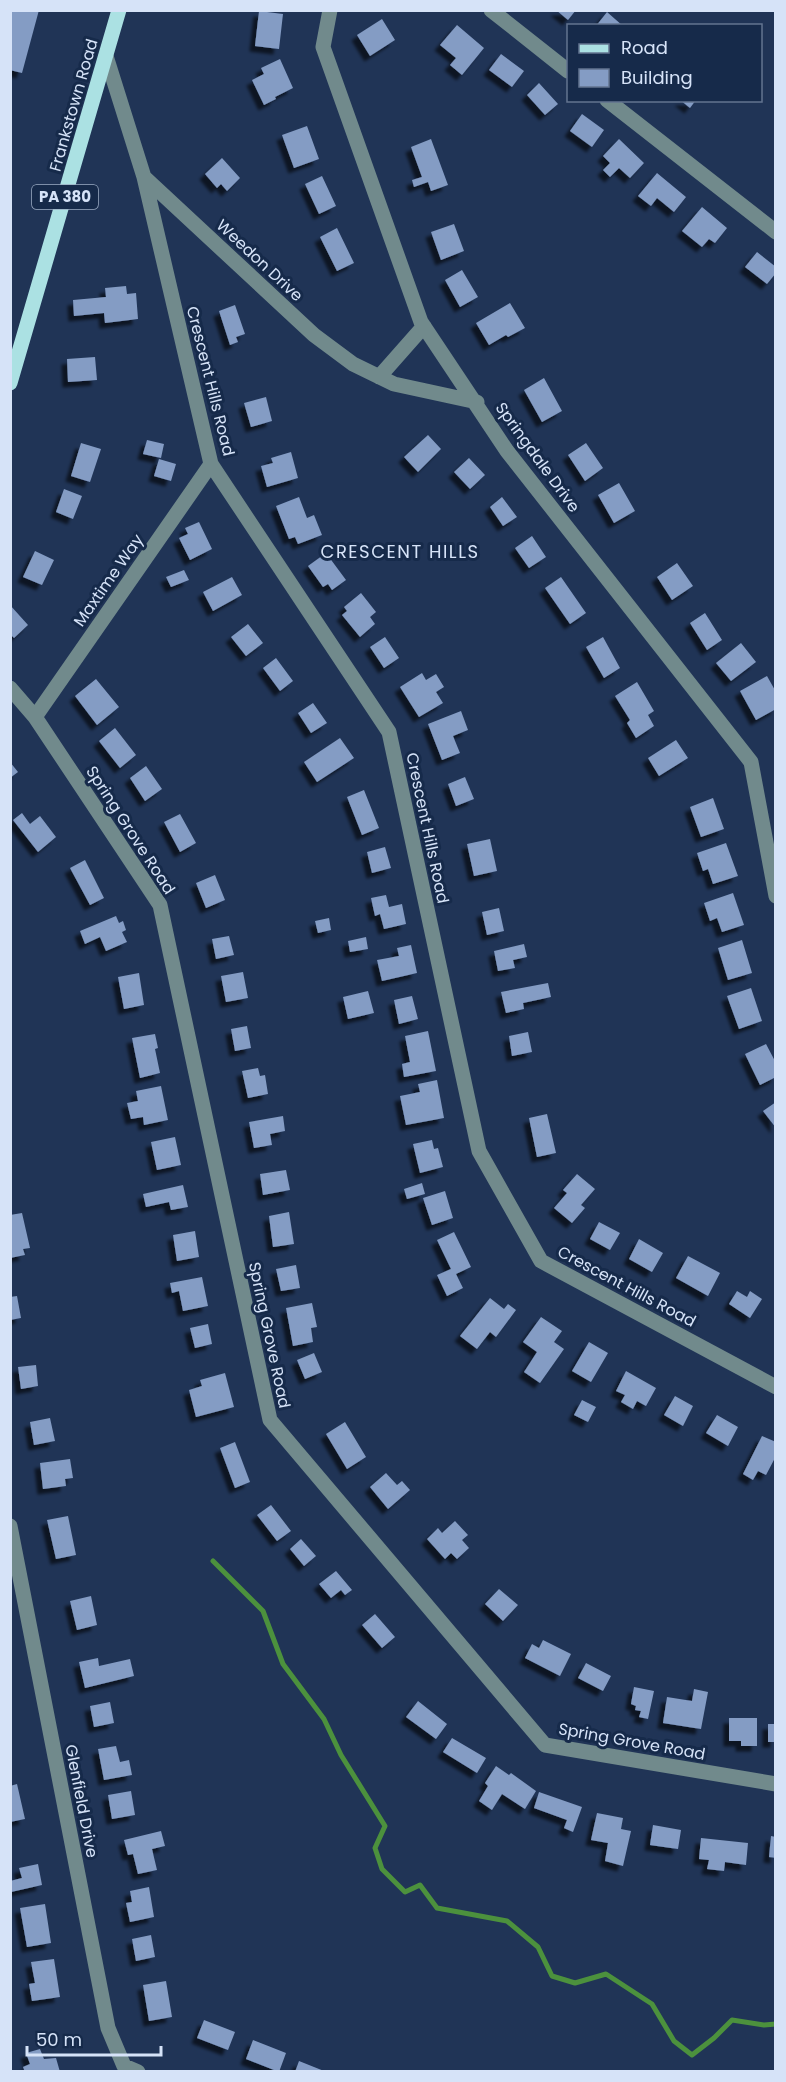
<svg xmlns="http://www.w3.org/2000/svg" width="786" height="2082" viewBox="0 0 786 2082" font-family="Poppins,sans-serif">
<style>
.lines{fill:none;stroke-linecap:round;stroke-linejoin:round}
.stream{stroke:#4c913d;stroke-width:5}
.building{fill:#849cc4;filter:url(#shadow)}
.minor{stroke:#718a8c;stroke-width:15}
.major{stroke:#abe1e3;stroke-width:15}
.labels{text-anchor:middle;stroke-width:6;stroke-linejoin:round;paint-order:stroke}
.shield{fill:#162a4a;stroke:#9cacc4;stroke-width:1.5}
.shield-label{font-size:15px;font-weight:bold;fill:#d6e3f8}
.street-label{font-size:16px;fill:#d6e3f8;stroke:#162a4a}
.neighbourhood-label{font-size:18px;letter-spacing:1.5px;fill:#d6e3f8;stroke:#162a4a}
</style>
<defs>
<filter id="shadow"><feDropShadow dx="-5.5" dy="5.5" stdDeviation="1.5" flood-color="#0009"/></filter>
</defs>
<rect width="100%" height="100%" fill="#203456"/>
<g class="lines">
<path class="stream" d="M213,1561L263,1611L283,1664L324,1719L341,1755L385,1826L375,1848L382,1869L405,1892L420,1885L437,1908L507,1921L538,1947L552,1976L575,1983L606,1974L652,2004L674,2041L692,2055L714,2038L732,2020L764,2025L776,2024"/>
</g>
<path class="building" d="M10,10H39L22,73L10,70Z
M556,10H576L568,20Z
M259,11L283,14L279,49L255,46Z
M607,12L623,26H596Z
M382,19L395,40L370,56L357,35Z
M457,25L484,48L462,75L450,65L456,58L440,45Z
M501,54L524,71L512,87L489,70Z
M280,59L293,88L275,97L276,99L264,105L252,80L264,74L261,68Z
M539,83L558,104L545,115L527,95Z
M680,100H696L690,108Z
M582,114L604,130L592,147L570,131Z
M307,126L319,159L294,168L282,135Z
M431,139L448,185L431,191L428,182L414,187L412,180L422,177L411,147Z
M619,139L644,163L630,178L619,168L610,177L603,170L610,163L603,156Z
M222,158L240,178L227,191L221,184L217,188L205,174Z
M657,173L686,197L674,212L657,198L651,206L638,196Z
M322,176L336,206L319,214L305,184Z
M702,207L727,228L715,243L709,239L702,247L682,231Z
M454,224L464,251L441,260L431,232Z
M337,228L354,263L337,271L320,237Z
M757,252L776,267V273L767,284L745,267Z
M462,270L478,297L460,307L445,280Z
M126,286L127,294L136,293L138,319L105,323L104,313L74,316L73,300L106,297L105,288Z
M510,303L525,328L508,337L506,335L489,345L476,323Z
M235,305L245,334L236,337L238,342L230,345L219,311Z
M95,357L97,380L68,382L67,359Z
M544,378L562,411L542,422L524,390Z
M266,397L272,421L251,427L244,403Z
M428,435L441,449L418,472L404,457Z
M147,440L164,444L161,458L143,454Z
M81,443L101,449L90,482L71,476Z
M586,443L603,468L585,481L568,455Z
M291,452L298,478L267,487L261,466L273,463L271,458Z
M469,458L485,475L470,489L454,472Z
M159,459L176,464L171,481L154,476Z
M619,483L635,511L614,523L598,495Z
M64,489L82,496L73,519L56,512Z
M299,497L307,518L314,515L322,535L298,544L295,537L289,539L276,506Z
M502,497L517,517L503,526L490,507Z
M199,522L212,549L190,560L179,538L188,534L185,528Z
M532,536L546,557L529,568L515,548Z
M35,551L54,560L42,585L23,577Z
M326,553L346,580L332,590L328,584L323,587L308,566Z
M677,563L693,586L672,600L657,577Z
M184,570L189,580L171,587L166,577Z
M232,577L242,595L213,611L203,592Z
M561,577L586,613L570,624L545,588Z
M361,593L376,612L370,617L375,624L360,637L342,615L347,611L344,607Z
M10,605L28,625L14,638L10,634Z
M705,613L722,640L707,650L690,623Z
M248,624L263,643L246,656L231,637Z
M385,637L399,658L384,668L370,647Z
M603,637L620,668L604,678L586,647Z
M741,643L756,662L731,681L716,663Z
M276,658L293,681L280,691L263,668Z
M422,673L426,680L436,674L444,687L436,692L443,703L419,717L400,687Z
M767,676L776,692V709L756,720L740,691Z
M96,679L119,707L97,725L75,696Z
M637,682L654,711L648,715L654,726L636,738L627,723L630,720L615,696Z
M313,703L327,723L311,733L298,713Z
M461,711L468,730L453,736L460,753L442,760L428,724Z
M115,728L136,755L120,768L99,741Z
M340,738L354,758L317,782L304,762Z
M676,740L688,758L659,776L648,758Z
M10,762L18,772L10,778Z
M146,766L162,789L145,801L130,778Z
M465,777L474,799L456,806L448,784Z
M364,790L379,828L362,835L347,797Z
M713,798L724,829L701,837L690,807Z
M22,813L30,824L40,816L56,837L38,852L13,820Z
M180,814L196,843L180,852L164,822Z
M490,839L497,871L474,876L467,844Z
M726,843L738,876L713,884L708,869L703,871L697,853Z
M385,847L391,868L372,873L367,852Z
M85,860L104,898L90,905L70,868Z
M215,875L225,900L206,908L196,883Z
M733,893L744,925L722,932L717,918L710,921L704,903Z
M386,895L389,907L402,904L406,924L384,929L380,914L375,916L371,898Z
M499,908L504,931L487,935L482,912Z
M116,916L119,923L123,921L126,930L122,932L127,942L106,951L100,937L85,944L80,931Z
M329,918L331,930L318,933L315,921Z
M229,936L234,955L216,959L212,939Z
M366,937L368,949L350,952L348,941Z
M742,940L752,973L728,980L718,948Z
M524,944L527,957L513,960L515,968L498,971L494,951Z
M411,945L417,973L382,981L377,960L399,956L397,948Z
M243,972L248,998L226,1002L221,976Z
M139,973L144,1005L124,1009L118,977Z
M548,983L551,997L523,1003L524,1009L506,1013L501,992Z
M751,988L762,1021L739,1029L727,996Z
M368,991L374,1013L348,1019L343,997Z
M412,996L418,1019L399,1024L394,1000Z
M247,1026L251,1048L235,1051L231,1029Z
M428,1031L436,1071L404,1077L402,1064L410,1062L405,1036Z
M528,1032L532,1052L512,1056L509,1036Z
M155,1034L158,1048L155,1049L160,1073L140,1078L132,1038Z
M766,1044L776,1063V1077L760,1085L745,1054Z
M258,1068L260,1076L265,1075L268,1094L248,1098L242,1071Z
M437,1080L444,1118L406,1125L400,1096L420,1092L418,1084Z
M161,1086L168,1120L144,1125L143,1117L131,1119L127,1103L138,1101L136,1091Z
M776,1102V1128L763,1111Z
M547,1114L556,1153L537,1157L529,1118Z
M283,1116L285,1131L270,1134L272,1145L254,1148L249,1122Z
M175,1137L181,1165L157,1170L151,1142Z
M432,1140L434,1149L438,1148L443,1167L420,1173L413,1144Z
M286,1170L290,1190L263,1195L260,1174Z
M577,1174L595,1189L581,1205L585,1208L572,1223L554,1208L567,1193L563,1190Z
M422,1183L425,1194L407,1199L404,1189Z
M183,1185L188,1207L171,1210L169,1202L146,1207L143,1194Z
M445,1191L453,1218L432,1225L423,1198Z
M289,1212L294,1244L273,1247L269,1216Z
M22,1213L30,1248L23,1249L25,1255L10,1258V1215Z
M599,1222L620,1233L610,1250L590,1239Z
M195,1231L199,1257L177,1261L173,1235Z
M454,1232L471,1267L456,1274L463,1288L447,1296L437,1275L451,1269L437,1240Z
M639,1239L663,1253L652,1272L629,1259Z
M688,1256L720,1273L708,1296L676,1278Z
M296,1265L300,1288L281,1291L276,1269Z
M202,1277L208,1306L183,1311L179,1291L172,1293L170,1283Z
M737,1291L747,1297L750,1291L762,1299L750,1318L729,1304Z
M17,1296L21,1318L10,1320V1297Z
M490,1298L504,1309L508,1304L516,1310L496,1337L490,1332L477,1349L460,1336Z
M312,1303L317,1327L311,1328L313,1342L293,1346L286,1308Z
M541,1317L562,1331L554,1342L564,1349L540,1383L524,1372L537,1352L523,1342Z
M208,1324L212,1344L195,1348L190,1328Z
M589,1342L608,1353L591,1382L572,1371Z
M314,1353L322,1372L305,1379L297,1360Z
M36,1365L38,1386L21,1389L18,1367Z
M626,1371L656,1388L646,1406L637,1401L633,1409L621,1402L625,1395L616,1391Z
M225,1373L234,1407L196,1417L189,1390L202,1386L200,1380Z
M675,1396L693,1406L683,1426L664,1415Z
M582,1400L596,1407L588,1422L574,1415Z
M717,1415L738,1427L728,1446L706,1433Z
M50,1418L55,1441L34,1445L30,1422Z
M345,1422L366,1457L347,1469L326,1434Z
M762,1436L776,1442V1456L766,1475L758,1471L753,1480L743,1474Z
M235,1442L250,1482L235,1488L220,1448Z
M70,1459L73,1478L65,1479L66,1486L43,1489L40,1463Z
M386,1473L397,1485L402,1481L410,1490L388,1509L370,1487Z
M271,1505L291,1531L277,1541L257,1515Z
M68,1516L76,1555L56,1559L47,1520Z
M455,1521L468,1535L462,1540L469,1548L457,1559L451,1553L445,1559L427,1539L438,1528L442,1533Z
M301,1539L316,1556L304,1566L290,1549Z
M336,1571L352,1590L345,1595L341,1590L331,1598L319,1584Z
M499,1589L518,1605L503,1621L485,1604Z
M91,1596L97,1625L77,1630L70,1601Z
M375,1614L395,1637L382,1648L362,1625Z
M543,1640L571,1654L560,1676L525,1658L532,1644L539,1648Z
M98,1658L99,1666L130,1659L134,1676L85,1688L79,1662Z
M586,1663L611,1676L603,1691L578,1678Z
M634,1687L654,1691L648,1719L639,1717L641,1711L635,1710L636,1706L631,1704Z
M694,1689L708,1692L701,1729L663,1723L667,1697L692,1701Z
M418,1701L447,1724L436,1739L406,1717Z
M110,1702L114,1723L94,1727L90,1706Z
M729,1718H757V1746H741V1741H729Z
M768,1724H776V1742H768Z
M452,1738L486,1758L477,1773L443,1752Z
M116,1746L120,1762L129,1760L132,1775L104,1780L98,1749Z
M496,1766L509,1775L511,1773L536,1791L525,1809L502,1794L492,1810L479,1801L488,1786L485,1783Z
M17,1784L25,1819L10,1822V1786Z
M131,1791L135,1815L112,1819L108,1795Z
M539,1792L582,1807L573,1832L564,1828L567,1820L534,1808Z
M597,1813L623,1818L621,1829L631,1831L623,1866L605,1861L608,1843L591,1840Z
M653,1825L681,1830L678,1849L650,1845Z
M161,1831L165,1846L152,1849L157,1870L138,1874L133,1854L128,1855L124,1840Z
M771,1836L776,1837V1858L769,1857Z
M701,1838L748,1843L746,1865L725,1862L724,1871L707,1869L709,1860L699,1859Z
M38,1864L42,1885L11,1892L10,1881L22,1878L19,1868Z
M149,1887L154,1917L130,1922L126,1903L132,1902L130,1891Z
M45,1904L51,1943L27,1947L20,1908Z
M151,1935L155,1957L136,1961L132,1939Z
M54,1959L60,1997L32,2001L29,1984L35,1983L31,1962Z
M166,1981L172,2017L149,2021L143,1985Z
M204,2020L235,2032L228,2050L197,2038Z
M253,2040L286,2053L279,2072L246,2059Z
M40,2049L44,2059L56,2058L60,2072H25L23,2067L30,2064L26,2053Z
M299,2061L324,2071V2072H295Z"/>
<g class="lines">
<path class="minor" d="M330,10L323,47L421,322L507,451L751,762L776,896
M491,10L568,71
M106,56L144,177L314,335L353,364L394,384L477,402
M607,100L776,232
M144,177L211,464L389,732L479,1151L541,1261L776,1387
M379,377L424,326
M10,688L35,717L160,905L270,1420L545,1745L776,1784
M35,717L211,464
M10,1526L108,2028L124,2066L138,2072"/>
<path class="major" d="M10,383L119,10"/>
</g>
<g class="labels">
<rect class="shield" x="32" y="185" width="66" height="24" rx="4.5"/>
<g class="shield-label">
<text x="65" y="202">PA 380</text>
</g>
<g class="street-label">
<text transform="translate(73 105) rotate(-74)" y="6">Frankstown Road</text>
<text transform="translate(260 260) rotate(43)" y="6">Weedon Drive</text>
<text transform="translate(211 381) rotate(76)" y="6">Crescent Hills Road</text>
<text transform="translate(538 457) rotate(54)" y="6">Springdale Drive</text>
<text transform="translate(108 580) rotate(-55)" y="6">Maxtime Way</text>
<text transform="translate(428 828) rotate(78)" y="6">Crescent Hills Road</text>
<text transform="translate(131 830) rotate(57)" y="6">Spring Grove Road</text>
<text transform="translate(627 1286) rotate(28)" y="6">Crescent Hills Road</text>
<text transform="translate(270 1335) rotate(78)" y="6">Spring Grove Road</text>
<text transform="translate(632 1741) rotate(10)" y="6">Spring Grove Road</text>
<text transform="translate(82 1801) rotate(79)" y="6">Glenfield Drive</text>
</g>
<g class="neighbourhood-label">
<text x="400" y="558">CRESCENT HILLS</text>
</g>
</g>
<rect width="786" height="2082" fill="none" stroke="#d6e3f8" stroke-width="24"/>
<rect x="567" y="24" width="195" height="78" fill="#162a4a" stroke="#637490" stroke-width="1.5"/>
<rect x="579" y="44" width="30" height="9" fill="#abe1e3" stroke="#637490" stroke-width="1.5"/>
<text x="621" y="54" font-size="18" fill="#d6e3f8">Road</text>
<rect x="579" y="69" width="30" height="18" fill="#849cc4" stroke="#637490" stroke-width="1.5"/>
<text x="621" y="84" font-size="18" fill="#d6e3f8">Building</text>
<path d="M27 2046v9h134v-9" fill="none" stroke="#d6e3f8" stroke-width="3"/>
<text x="36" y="2046" font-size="18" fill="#d6e3f8" stroke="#162a4a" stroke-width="4.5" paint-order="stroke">50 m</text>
</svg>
